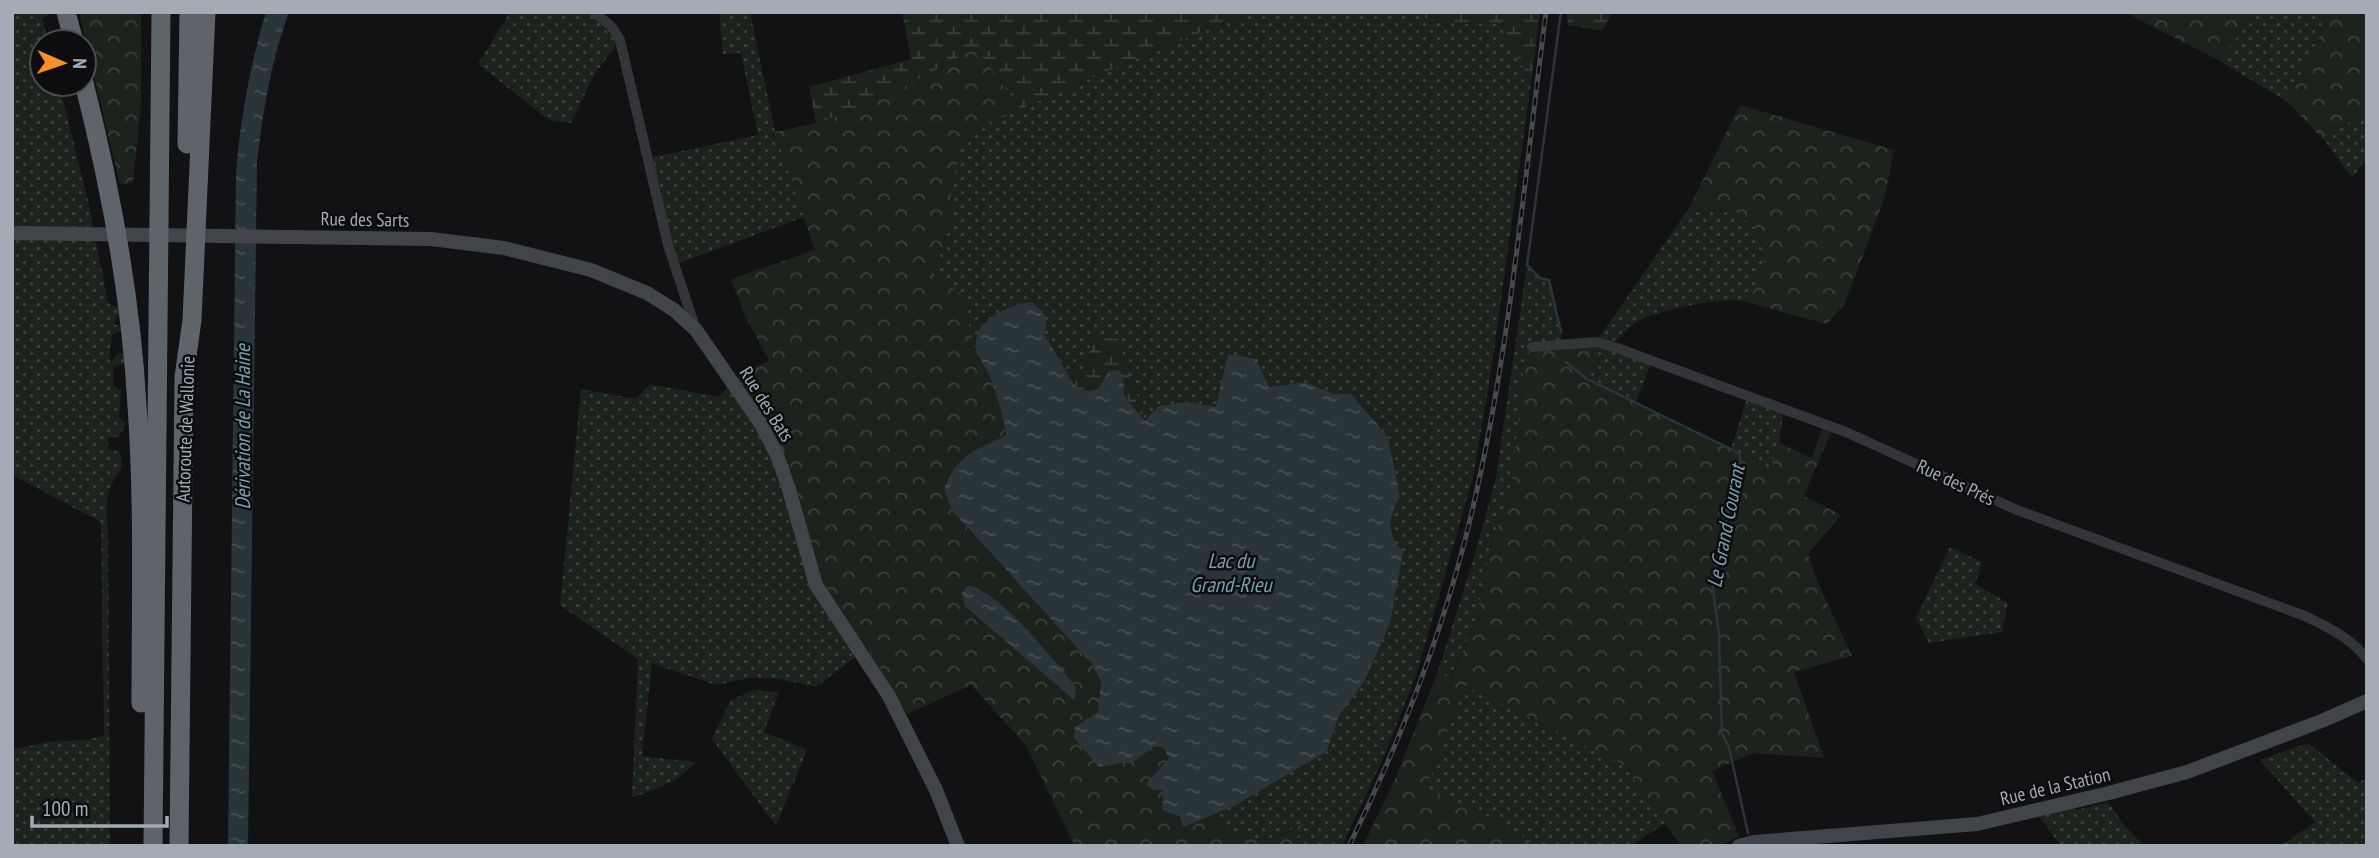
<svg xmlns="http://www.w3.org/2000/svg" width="2379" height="858" viewBox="0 0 2379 858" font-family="'PT Sans Narrow',sans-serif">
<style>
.grass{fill:url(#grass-dots)}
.forest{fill:url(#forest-crowns)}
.wetland{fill:url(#wetland-marsh)}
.water{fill:url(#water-ripples)}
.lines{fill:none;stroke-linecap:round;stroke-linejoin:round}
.stream{stroke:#2a3539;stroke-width:2.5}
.street{stroke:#333539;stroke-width:10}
.secondary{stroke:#414449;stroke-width:14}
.highway{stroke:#5f636a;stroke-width:19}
.rail-casing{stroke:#46494e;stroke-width:5}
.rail{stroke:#0d0d0f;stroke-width:2.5;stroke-dasharray:8;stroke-linecap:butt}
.labels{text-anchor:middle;stroke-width:5;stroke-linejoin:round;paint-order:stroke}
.street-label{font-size:19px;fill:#a3abb5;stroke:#0d0d0f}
.water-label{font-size:21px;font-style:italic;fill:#78a0b1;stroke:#0d0d0f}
</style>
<defs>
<pattern id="grass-dots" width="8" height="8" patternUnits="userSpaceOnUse" patternTransform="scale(1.75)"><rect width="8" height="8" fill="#1c231c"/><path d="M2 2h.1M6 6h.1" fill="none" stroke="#3a403b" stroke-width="1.8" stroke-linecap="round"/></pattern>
<pattern id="forest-crowns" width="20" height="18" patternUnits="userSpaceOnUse" patternTransform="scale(1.75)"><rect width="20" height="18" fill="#1c231c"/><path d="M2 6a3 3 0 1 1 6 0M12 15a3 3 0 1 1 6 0" fill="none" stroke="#3a403b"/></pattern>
<pattern id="wetland-marsh" width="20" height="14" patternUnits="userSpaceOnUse" patternTransform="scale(1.75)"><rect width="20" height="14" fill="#1c231c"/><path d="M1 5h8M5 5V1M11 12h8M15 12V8" fill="none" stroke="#3a403b"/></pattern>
<pattern id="water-ripples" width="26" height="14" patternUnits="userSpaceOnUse" patternTransform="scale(1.75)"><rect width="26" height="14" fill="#2a3539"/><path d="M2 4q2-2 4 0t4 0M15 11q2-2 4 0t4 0" fill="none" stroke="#465053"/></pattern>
</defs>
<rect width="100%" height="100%" fill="#121214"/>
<path class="grass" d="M12,12H48V15L42,18L48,42H42V84H59L89,205L108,303L119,308V313L114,324L121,327V331L112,335L109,360L112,362L117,354L124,352L125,364L113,367V385L121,391L119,418L127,424L118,437L108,438V450L120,451L122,468C102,492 107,510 108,539L110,846H12V750L47,742L85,740L104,736L101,522L12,475Z
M510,12H594L620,40L594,75L571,123L549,120L478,64Z
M719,12H750L775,131L804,217L674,265L648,158L758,135L741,53L723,54Z
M1252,12H1406L1440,23L1500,24L1531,83L1490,379L1473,477L1416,676L1384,756L1342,846H1293L1302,824C1262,847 1260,842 1219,825L1215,813L1236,805L1326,752L1339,716L1365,680L1390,623L1394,544L1390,530L1393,508L1400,496L1388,437L1351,394H1334L1305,382L1269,387L1229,354L1216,408L1187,402L1145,421C1138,388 1113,364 1093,338L1084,372L1066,370L1044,334H978L976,352L961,294L933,273L952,217L951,190L964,133L1135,59Z
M2258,12H2324L2320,35L2288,102L2218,60Z
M2367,109V158L2352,178L2324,140Z
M1689,208L1734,210L1756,229L1765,257L1750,303C1728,294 1663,310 1640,320C1630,324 1620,338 1611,346L1652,361L1636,402L1587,379L1602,344L1596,342Z
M1527,265L1540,278L1549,280L1563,345L1524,364L1511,491L1492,539L1476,620L1450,678L1438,672L1475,554L1496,477Z
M737,378L773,430L791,469L821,580L867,648L816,687L779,679L748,678L716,685L652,663L642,756L696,762C679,781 657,790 632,797L638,659L560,605L581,389L636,399L650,384L718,397Z
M1748,395L1784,409L1779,443L1771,469L1740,455L1731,449Z
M1950,547L1982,562L1975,584L2008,603L2002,632L1929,643L1916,618Z
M1464,685L1624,765L1665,823L1631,846H1540L1475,810L1426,789Z
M753,690L779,692L764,732L807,750L776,826L712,739L730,701Z
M2308,743L2358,783L2367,778V846H2281L2315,822L2260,760Z
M2108,802L2121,821L2144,846H2061L2038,815L2074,806L2077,810Z"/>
<path class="forest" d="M79,12H141V107L133,182L120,185Z
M2124,12H2258L2218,60Z
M2324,12H2367V109L2324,140L2288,102L2320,35Z
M976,48L1021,109L964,134L951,190L952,217L933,273L961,294L976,352L983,361L1000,403L1006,435C976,449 954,456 944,490L953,512L974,536L1092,664L1101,680L1098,712L1075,727L1134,761L1154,747H1163L1169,758L1163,790L1183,826L1215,813L1220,825C1262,843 1263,847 1303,824L1293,846H1075L1025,744L971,685L907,714L867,648L821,580L791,469L773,430L737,378L769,360L746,318L731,279L815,250L775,132L816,123L876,102Z
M1740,105L1894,150L1885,197L1845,303L1827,324L1750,303L1765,257L1756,229L1734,210L1689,208Z
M1602,344L1588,379L1771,469L1779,443L1812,458L1824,423L1833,427L1804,496L1841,515L1808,554L1818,583L1852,656L1794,672L1824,758L1753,753L1712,771L1739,836L1719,846H1681L1624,765L1464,685L1426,789L1475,810L1540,846H1363L1396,777L1438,672L1451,678L1476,620L1492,539L1511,491L1524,364L1532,347Z"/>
<path class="wetland" d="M902,12H1252L1135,59L1021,109L976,48L876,102L816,123L809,87L911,59Z
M1406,12H1540L1531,83L1499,24L1440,23Z
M1567,12H1613L1602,31L1568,25Z
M1093,338L1118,339L1134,390L1141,402L1145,421L1124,395L1123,375L1109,371L1098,389L1090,391L1077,389L1066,370L1084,372Z"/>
<path class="water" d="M266,12H289C271,61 263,110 257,161L248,846H228L236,175C240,119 250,66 266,12Z
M1031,302C1044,311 1050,318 1044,334L1077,389L1090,391L1098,389L1109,371L1118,370L1123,375L1124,395L1145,421L1159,406L1187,402L1216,407L1228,354L1256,359L1269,387L1305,382L1334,394H1351L1388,437L1400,496C1389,515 1385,536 1403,551L1390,623L1365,680L1339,716L1326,752L1236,805L1183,827L1179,816L1162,810L1163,790H1154L1146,784L1169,758L1163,747H1154L1134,761L1099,767L1074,738L1075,727L1098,712L1101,681L1092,664L953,512L944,490C955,455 976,450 1006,435C1001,405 993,377 976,352C976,347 976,339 977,334C986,315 1012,305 1031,302Z
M967,586C993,584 1058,665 1075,686L1076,694L1074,700L965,606L962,593Z"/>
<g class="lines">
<path class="stream" d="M1561,332L1549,280L1540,278L1527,265L1561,12
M1566,362L1587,379L1735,451L1740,455V466L1712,581L1719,635L1722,733L1729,748L1748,833"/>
<path class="street" d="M594,12L612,27L620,40L668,245L695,327
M1532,347L1596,342L1617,348L1846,432L2017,510L2305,616C2329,628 2350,637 2367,659"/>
<path class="secondary" d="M12,233L431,239L504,248L591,270L647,293L674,310L696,330L761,424L777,455L788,486L816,585L889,696L936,790L958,846
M1739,846L1754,842L1977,824L2109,793L2187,772L2324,720L2367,701"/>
<path class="highway" d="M66,12L74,42
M84,83C111,189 131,297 137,406C144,505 141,604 141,703
M187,144L189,12
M153,846L161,12
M179,846L184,377L192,320L206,12"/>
<g class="rail-casing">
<path id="rail" d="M1349,846C1397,748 1438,646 1465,540C1509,368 1523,188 1546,12"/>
</g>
<use href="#rail" class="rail"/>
</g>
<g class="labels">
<g class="street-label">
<text transform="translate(365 219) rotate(1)" y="7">Rue des Sarts</text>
<text transform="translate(767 404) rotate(58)" y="7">Rue des Bats</text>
<text transform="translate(185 429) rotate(-88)" y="7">Autoroute de Wallonie</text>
<text transform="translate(1956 482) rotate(25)" y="7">Rue des Prés</text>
<text transform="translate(2055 786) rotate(-13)" y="7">Rue de la Station</text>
</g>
<g class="water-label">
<text transform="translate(243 427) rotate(-90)" y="7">Dérivation de La Haine</text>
<text transform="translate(1726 526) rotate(-79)" y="7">Le Grand Courant</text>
<text x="1231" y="568">Lac du<tspan x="1231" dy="24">Grand-Rieu</tspan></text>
</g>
</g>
<rect width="2379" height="858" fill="none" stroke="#a3abb5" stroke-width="28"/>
<g transform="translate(63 63) rotate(92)"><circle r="33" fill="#0d0d0f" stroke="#494c51" stroke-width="2"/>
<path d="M0-5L12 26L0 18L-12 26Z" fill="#f79026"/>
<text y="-10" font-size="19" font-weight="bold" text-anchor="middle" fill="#a3abb5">N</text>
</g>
<path d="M32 816v10h135v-10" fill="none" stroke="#a3abb5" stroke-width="3.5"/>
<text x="42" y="816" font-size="21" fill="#a3abb5" stroke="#0d0d0f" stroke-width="5" paint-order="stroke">100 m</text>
</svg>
